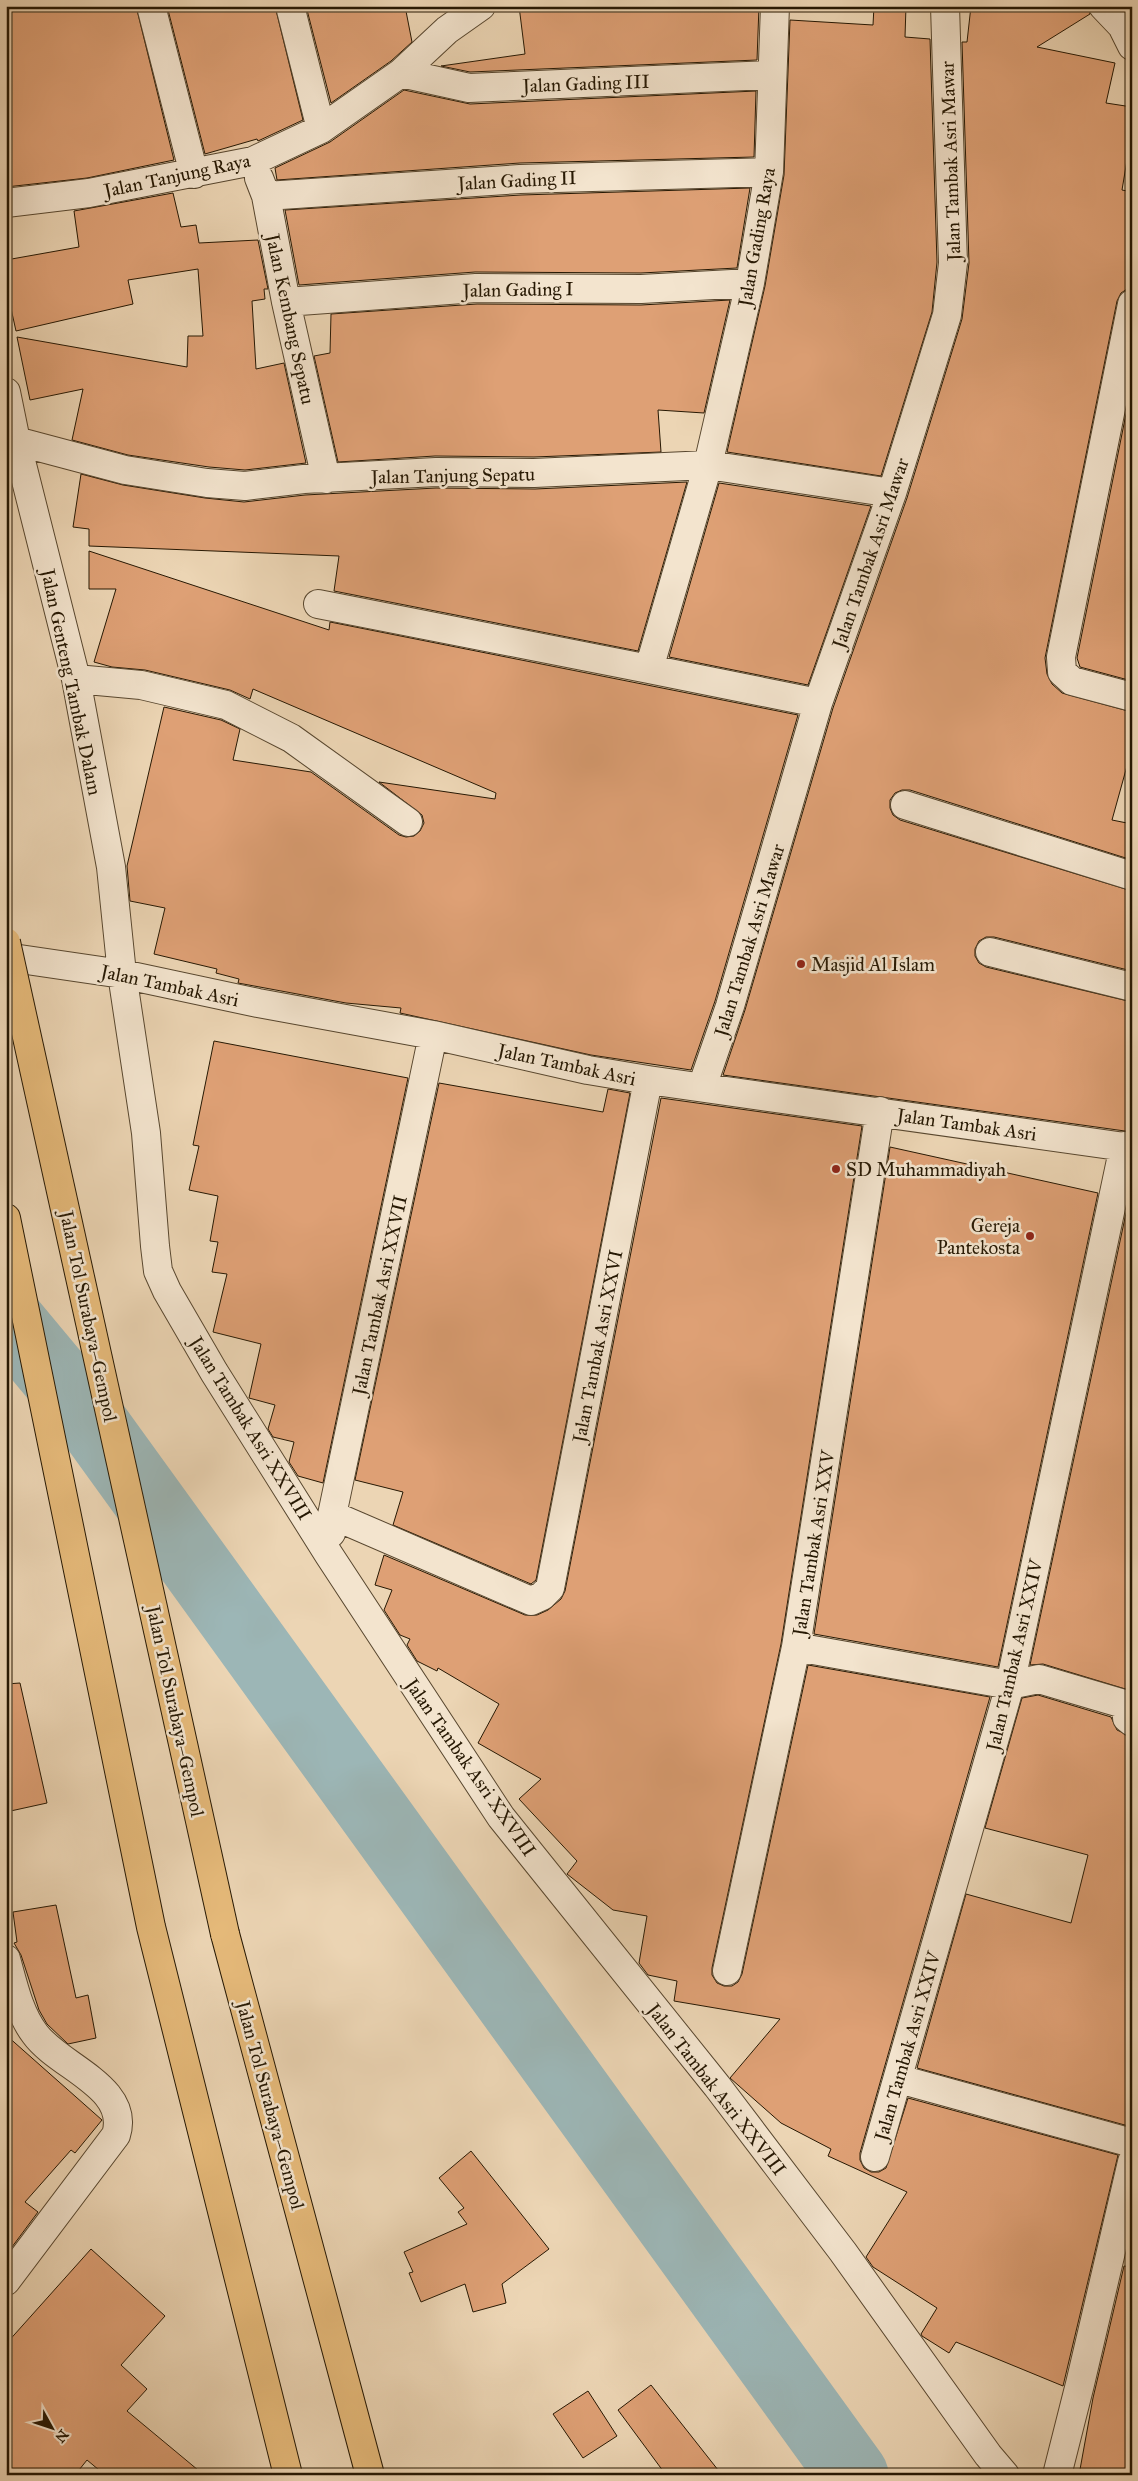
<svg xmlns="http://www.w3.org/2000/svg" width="1138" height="2481" viewBox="0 0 1138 2481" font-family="'IM FELL Great Primer',serif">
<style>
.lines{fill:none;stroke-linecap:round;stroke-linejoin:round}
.river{stroke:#9cb6b6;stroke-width:71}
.building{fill:#dea075;stroke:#261803}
.street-casing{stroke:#58472f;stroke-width:30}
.highway-casing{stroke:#261803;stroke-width:30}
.street{stroke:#f3e4ce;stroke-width:28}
.highway{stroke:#e6ba7a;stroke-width:28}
.highway-bridge-casing{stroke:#261803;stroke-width:30;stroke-linecap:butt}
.highway-bridge{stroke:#e6ba7a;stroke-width:28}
.poi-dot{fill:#8f2418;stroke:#f3e4ce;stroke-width:2}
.labels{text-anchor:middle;stroke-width:5;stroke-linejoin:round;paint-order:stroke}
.street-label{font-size:19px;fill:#261803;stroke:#f3e4ce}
.poi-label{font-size:19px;fill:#261803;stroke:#f3e4ce;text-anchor:start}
</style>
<rect width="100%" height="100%" fill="#ecd5b4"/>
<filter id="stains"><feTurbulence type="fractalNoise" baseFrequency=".004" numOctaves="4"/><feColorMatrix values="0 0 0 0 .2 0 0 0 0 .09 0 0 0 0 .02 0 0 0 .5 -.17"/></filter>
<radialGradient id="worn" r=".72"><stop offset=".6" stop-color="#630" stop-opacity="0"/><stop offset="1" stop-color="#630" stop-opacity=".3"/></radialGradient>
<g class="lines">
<path class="river" d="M6,1317L81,1407L853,2475"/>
</g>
<path class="building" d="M7,6H136L174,160L87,178L6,187Z
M167,6H275L303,120L258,141L257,139L205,154Z
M306,6H405L412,42L391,61L331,103Z
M519,6H759L757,60L470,72L441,66L525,54Z
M874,6H906L905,37L930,39L937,262L932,312L881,476L727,452L765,286L784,175L790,20L873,25Z
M971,6H1088L1090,14L1037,47L1115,63L1106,103L1132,107V130L1122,190L1132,192V268L1127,289L1121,293L1117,301L1045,658L1047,674L1052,684L1062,693L1132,712V748L1112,820L1132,824V860L910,790H902L895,793L890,800V808L893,815L900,820L1132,891V971L994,937H986L979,941L975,949V956L979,963L986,967L1132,1002V1132L723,1075L745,1010L833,708L907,498L962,319L969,263L962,42H967Z
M404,90L470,104L756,91L754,157L520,163L277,180L275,168L330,142Z
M750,188L737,268L641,273L475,272L299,285L285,210L521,195Z
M173,193L181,227L196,225L199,243L258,240L268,289H264L265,299L252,301L256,369L284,363L306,463L245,470L209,467L128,455L72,440L83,389L30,400L17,337L187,367L188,336H203L198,269L128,280L133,304L16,331L6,286V260L79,247L74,211Z
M730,300L704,413L658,410L661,452L534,457L435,456L338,462L314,356L330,353L331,314L477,304L641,305Z
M1132,384V681L1080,667L1077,658Z
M81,474L123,485L205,498L244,502L305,495L436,488L535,489L687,482L638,651L334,591L339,556L89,546V529L73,527Z
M719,483L871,506L808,685L669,657Z
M89,551L329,630L330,622L798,715L715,1001L691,1070L591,1055L400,1013L401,1008L346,1003L238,983L239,979L216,973L217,969L154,954L165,908L130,901L127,866L164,707L221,720L240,729L233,760L311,772L399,835L406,837L414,836L420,831L424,823L422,815L379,782L495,799L496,793L253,689L250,699L230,690L145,670L112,667L94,662L116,589H89Z
M214,1041L408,1078L323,1483L298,1476L289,1462L294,1442L273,1437L268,1429L275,1405L249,1398L261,1344L213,1332L227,1274L212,1272L218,1242L210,1241L218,1196L189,1190L199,1146L193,1145Z
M439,1083L603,1112L608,1089L630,1093L536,1580L531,1584L393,1525L403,1492L355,1480Z
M661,1098L862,1126L781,1644L712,1968V1975L717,1983L724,1986H732L738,1982L742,1974L808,1665L990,1697L860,2153V2160L864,2168L871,2172H879L886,2168L908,2098L1118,2155L1063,2386L956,2342L949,2353L922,2336L921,2334L937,2308L873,2267L866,2257L907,2192L828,2156L831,2149L781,2123L730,2078L780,2019L674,2001L677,1981L648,1975L639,1963L647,1916L613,1910L567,1874L577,1861L519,1799L541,1779L478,1743L499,1704L438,1668L437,1671L417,1661L407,1645L410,1639L400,1635L384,1610L392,1590L375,1585L384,1555L525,1615H537L548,1610L561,1599L565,1591Z
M890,1147L1098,1193L998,1667L814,1634Z
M1129,1199H1132V1691L1043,1664L1030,1665Z
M20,1683L47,1803L6,1812V1684Z
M1038,1695L1111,1717L1117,1730L1132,1737V2127L917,2068L966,1894L1071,1923L1088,1855L985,1828L1022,1698Z
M56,1905L76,1998L88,1995L96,2038L68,2044L47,2024L39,2010L21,1955L14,1943L17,1942L13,1912Z
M6,2035L102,2120L75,2153L71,2150L25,2202L38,2212L6,2255Z
M471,2151L549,2249L502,2284L506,2303L473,2312L465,2284L421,2302L409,2273L413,2272L404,2252L467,2224L458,2212L464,2208L439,2178Z
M91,2249L165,2316L121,2365L147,2389L127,2411L204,2475H105L87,2460L75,2475H6V2344Z
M1124,2266L1132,2267V2475H1079L1093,2398Z
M651,2385L722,2475H666L618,2410Z
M588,2391L617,2436L583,2458L553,2414Z"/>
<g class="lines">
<g class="street-casing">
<path id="street" d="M151,6L194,174
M290,6L321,129
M1103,6L1122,26L1132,46
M401,73L469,88L772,75
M259,178L266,196L286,302L326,479
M266,196L520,179L769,172
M6,203L89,193L253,161L321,129L401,73L447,30L481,6
M286,302L476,288L641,289L750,283
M1132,304L1061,657L1062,672L1072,681L1132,697
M6,392L16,441L76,679L111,867L122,974L146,1133L155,1246L158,1271L167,1291L214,1372L329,1555L501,1817L717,2086L843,2252L988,2455L1005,2475
M16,441L125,470L207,483L245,486L304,479L436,472L534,473L708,465L892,493
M318,604L649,669L708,465L750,283L769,172L775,6
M649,669L818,703
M76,679L141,685L226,705L291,738L408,822
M905,805L1132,876
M990,952L1132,987
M6,957L122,974L258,1003L433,1035L588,1070L648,1080L1132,1148
M702,1087L730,1006L818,703L892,493L947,315L953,263L945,6
M332,1515L531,1601L542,1596L550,1588L648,1080
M331,1533L332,1515L433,1035
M796,1647L1010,1685L1039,1679L1124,1704L1127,1707V1718L1132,1722
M6,1959C13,1984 19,2013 35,2034C59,2067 131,2087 116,2135L6,2281
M727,1971L796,1647L880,1111
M899,2079L1132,2143
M875,2157L1010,1685L1124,1146
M1057,2475L1080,2384L1132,2162"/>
</g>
<g class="highway-casing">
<path id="highway" d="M6,1218L151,1927L288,2475
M225,1934L370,2475"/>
</g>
<use href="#street" class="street"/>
<use href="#highway" class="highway"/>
<g class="highway-bridge-casing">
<path id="highway-bridge" d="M6,942L225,1934"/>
</g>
<use href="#highway-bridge" class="highway-bridge"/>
</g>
<g class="poi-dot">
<circle cx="801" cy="964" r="5"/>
<circle cx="836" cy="1169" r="5"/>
<circle cx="1030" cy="1236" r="5"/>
</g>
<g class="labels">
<g class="street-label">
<text transform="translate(586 83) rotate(-2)" y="7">Jalan Gading III</text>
<text transform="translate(950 161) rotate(-92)" y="7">Jalan Tambak Asri Mawar</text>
<text transform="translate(177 175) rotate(-12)" y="7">Jalan Tanjung Raya</text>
<text transform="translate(517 180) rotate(-3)" y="7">Jalan Gading II</text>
<text transform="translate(756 237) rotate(-80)" y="7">Jalan Gading Raya</text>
<text transform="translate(518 289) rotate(-1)" y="7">Jalan Gading I</text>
<text transform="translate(291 319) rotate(78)" y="7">Jalan Kembang Sepatu</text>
<text transform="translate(453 475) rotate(-1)" y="7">Jalan Tanjung Sepatu</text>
<text transform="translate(870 553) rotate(-71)" y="7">Jalan Tambak Asri Mawar</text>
<text transform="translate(72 682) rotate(78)" y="7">Jalan Genteng Tambak Dalam</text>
<text transform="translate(749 940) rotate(-73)" y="7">Jalan Tambak Asri Mawar</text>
<text transform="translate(170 985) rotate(12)" y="7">Jalan Tambak Asri</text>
<text transform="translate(567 1064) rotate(12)" y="7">Jalan Tambak Asri</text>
<text transform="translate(967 1124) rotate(8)" y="7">Jalan Tambak Asri</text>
<text transform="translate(379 1295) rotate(-78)" y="7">Jalan Tambak Asri XXVII</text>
<text transform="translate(89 1316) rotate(78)" y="7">Jalan Tol Surabaya–Gempol</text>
<text transform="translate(597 1346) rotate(-79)" y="7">Jalan Tambak Asri XXVI</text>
<text transform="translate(251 1428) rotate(58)" y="7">Jalan Tambak Asri XXVIII</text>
<text transform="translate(813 1543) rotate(-81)" y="7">Jalan Tambak Asri XXV</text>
<text transform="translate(1014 1655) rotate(-77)" y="7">Jalan Tambak Asri XXIV</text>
<text transform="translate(176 1711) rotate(78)" y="7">Jalan Tol Surabaya–Gempol</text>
<text transform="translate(471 1767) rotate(55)" y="7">Jalan Tambak Asri XXVIII</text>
<text transform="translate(907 2046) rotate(-74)" y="7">Jalan Tambak Asri XXIV</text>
<text transform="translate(717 2089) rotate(52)" y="7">Jalan Tambak Asri XXVIII</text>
<text transform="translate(271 2105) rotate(75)" y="7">Jalan Tol Surabaya–Gempol</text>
</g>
<g class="poi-label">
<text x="811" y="971">Masjid Al Islam</text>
<text x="846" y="1176">SD Muhammadiyah</text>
<text x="1020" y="1232" text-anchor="end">Gereja<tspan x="1020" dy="22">Pantekosta</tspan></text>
</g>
</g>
<rect width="1138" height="2481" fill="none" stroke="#ecd5b4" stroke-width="25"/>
<rect x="8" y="8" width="1123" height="2466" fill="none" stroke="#261803" stroke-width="2.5"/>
<rect x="12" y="12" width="1113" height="2456" fill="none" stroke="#261803"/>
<g transform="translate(52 2428) rotate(130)" stroke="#f3e4ce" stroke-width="4" paint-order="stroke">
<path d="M0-4L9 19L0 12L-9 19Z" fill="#261803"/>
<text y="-8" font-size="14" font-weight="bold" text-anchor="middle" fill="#261803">N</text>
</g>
<rect width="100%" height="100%" filter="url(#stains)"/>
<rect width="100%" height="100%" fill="url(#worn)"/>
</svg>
